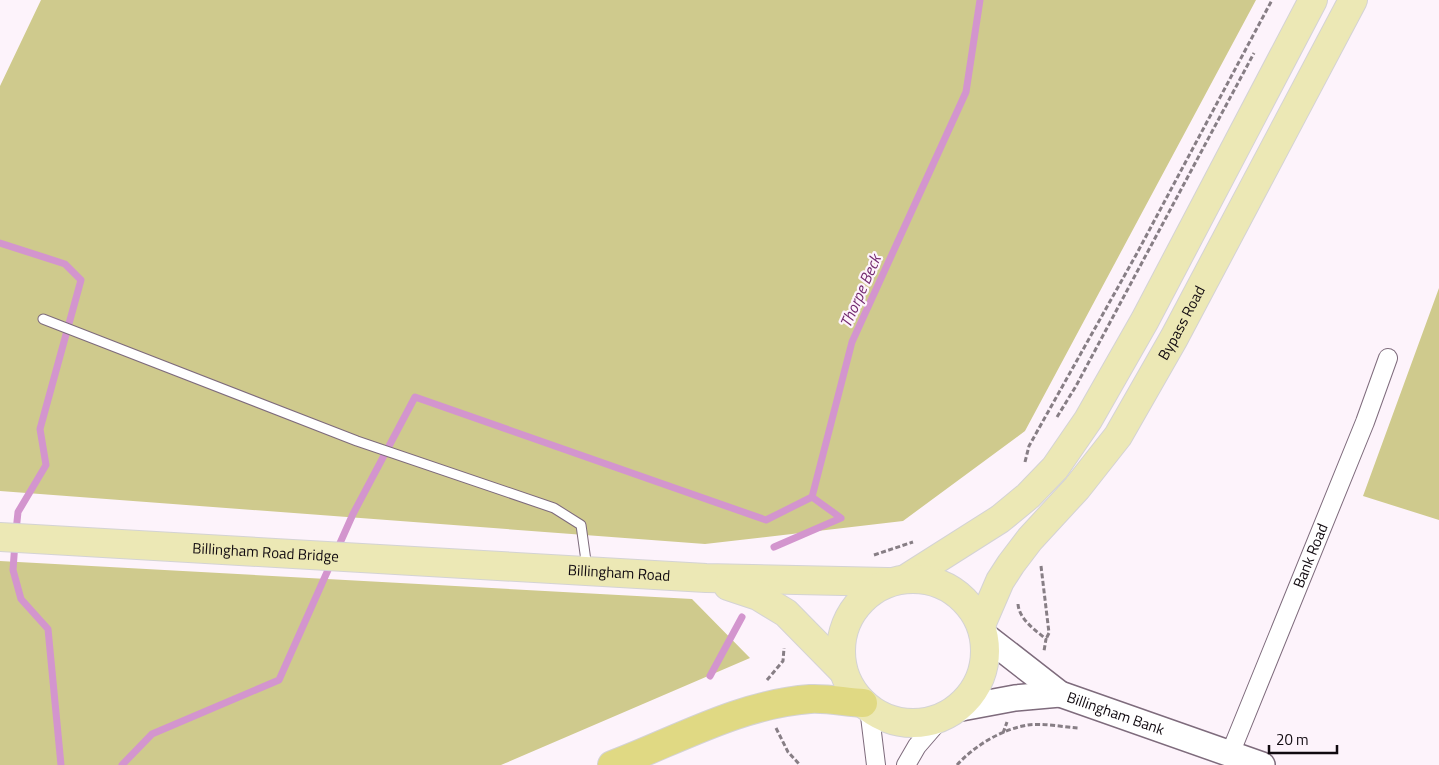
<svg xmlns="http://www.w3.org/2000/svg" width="1439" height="765" viewBox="0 0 1439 765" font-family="'Titillium Web',sans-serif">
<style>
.green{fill:#cfca8d}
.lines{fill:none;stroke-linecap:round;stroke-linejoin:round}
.stream{stroke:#d395ce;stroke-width:7}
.lane-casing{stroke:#7e6b7c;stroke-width:11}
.street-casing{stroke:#7e6b7c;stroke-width:20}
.secondary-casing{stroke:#7e6b7c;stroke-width:28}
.primary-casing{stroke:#d4d3d4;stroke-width:30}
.highway-casing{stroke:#d4d3d4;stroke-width:30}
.path{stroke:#877e85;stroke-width:3;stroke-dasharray:5 2.5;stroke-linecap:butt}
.lane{stroke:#fff;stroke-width:9}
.street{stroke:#fff;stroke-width:18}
.secondary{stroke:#fff;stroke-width:25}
.primary{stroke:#ece8b5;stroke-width:28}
.highway{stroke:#e0d983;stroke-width:28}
.labels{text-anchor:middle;stroke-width:4.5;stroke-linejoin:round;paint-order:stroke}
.street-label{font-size:15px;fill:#10090f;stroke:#fdf3fb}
.water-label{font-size:16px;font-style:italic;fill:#732a6f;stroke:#fdf3fb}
</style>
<rect width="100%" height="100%" fill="#fdf3fb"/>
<path class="green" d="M41,0H1256L1025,431L903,521L705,544L0,491V86Z
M1439,288V520L1363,496Z
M0,561L692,599L750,658L501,765H0Z"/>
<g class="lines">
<path class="stream" d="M0,243L65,264L81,280L40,429L46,465L18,512L16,531
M15,542L13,570L21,599L48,629L61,765
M774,547L841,518L812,497L852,342L966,92L980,0
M336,552L353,514L415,397L766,520L812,497
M710,676L742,617
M122,765L152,734L279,680L332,561"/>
<g class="lane-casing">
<path id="lane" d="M43,319L357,441L554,508L581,525L587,568"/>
</g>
<g class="street-casing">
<g id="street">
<path d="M869,708L876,765"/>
<path id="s1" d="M1230,754L1365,422L1388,358"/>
<path d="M906,765L917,746L942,717"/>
</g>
</g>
<g class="secondary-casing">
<g id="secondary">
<path id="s2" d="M984,635L1060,694L1262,765"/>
<path d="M956,709L1015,698L1060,694"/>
</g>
</g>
<g class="primary-casing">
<g id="primary">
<path id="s3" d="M0,537L706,578L888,582"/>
<path d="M907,578L1000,519L1028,496L1055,468L1088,420L1145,320L1313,0"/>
<circle cx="913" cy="651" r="72"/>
<path d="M728,586L758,596L786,613L843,671"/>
<path id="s4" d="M981,625L1000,581L1011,564L1030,539L1077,488L1118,436L1174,338L1353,0"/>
</g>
</g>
<g class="highway-casing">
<path id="highway" d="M612,765C676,741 740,704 810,699C827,698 846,702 863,703"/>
</g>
<path class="path" d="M1057,417L1076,386L1254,53
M1025,462L1029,446L1136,255L1272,0
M874,555L913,542
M1041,566L1049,633L1046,639
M1018,604C1019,619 1035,630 1046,639L1044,651
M767,680L783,661L784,648
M776,728L788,752L800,765
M1003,733L1007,722
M957,765C974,746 1002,729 1028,725C1044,723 1063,727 1079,728"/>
<use href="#lane" class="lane"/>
<use href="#street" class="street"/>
<use href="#secondary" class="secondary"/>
<use href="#primary" class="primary"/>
<use href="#highway" class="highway"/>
</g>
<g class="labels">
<g class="street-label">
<text dy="5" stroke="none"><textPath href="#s4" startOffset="365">Bypass Road</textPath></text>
<text dy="5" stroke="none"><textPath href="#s3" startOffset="266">Billingham Road Bridge</textPath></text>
<text dy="5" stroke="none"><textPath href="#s1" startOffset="214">Bank Road</textPath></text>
<text dy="5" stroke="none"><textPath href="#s3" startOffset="620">Billingham Road</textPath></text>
<text dy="5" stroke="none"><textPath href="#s2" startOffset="155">Billingham Bank</textPath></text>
</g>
<g class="water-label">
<text transform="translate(860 291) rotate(-66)" y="6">Thorpe Beck</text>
</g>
</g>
<path d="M1269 745v8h68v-8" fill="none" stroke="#10090f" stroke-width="2.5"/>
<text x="1276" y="745" font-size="15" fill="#10090f" stroke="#fdf3fb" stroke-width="4" paint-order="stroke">20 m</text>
</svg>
